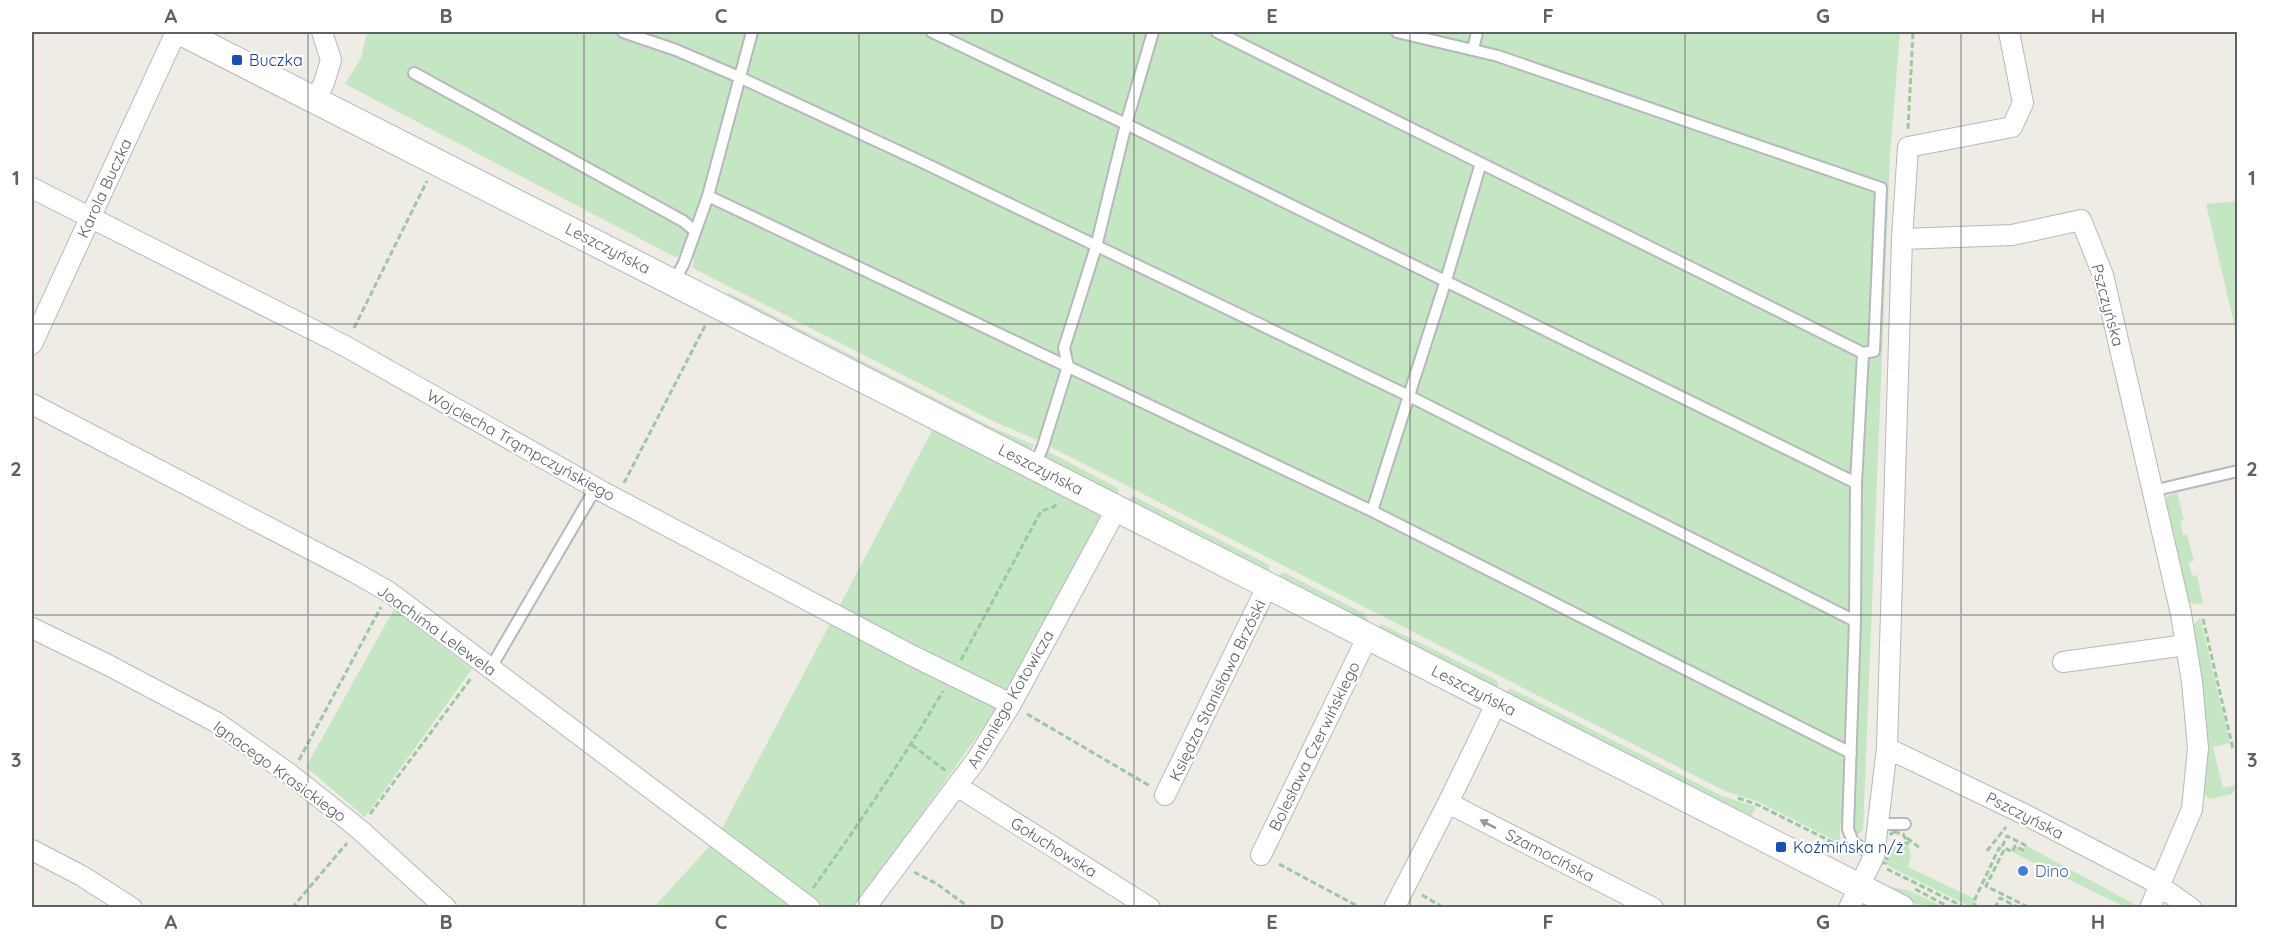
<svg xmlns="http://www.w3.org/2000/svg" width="2269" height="939" viewBox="0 0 2269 939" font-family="Quicksand,sans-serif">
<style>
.green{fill:#c5e6c2}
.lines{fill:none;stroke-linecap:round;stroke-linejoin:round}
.service-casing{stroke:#b6b8bc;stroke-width:14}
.minor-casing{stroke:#b6b8bc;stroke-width:22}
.tertiary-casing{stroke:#b6b8bc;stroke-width:28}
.path{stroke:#9cc7a5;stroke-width:3;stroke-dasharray:6 3;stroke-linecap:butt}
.service{stroke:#fff;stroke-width:10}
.minor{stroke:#fff;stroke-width:20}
.tertiary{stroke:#fff;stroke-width:26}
.oneway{fill:#96999c}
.grid{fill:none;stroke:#5d6266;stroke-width:1.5;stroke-opacity:0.55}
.transit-dot{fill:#1a4fb4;stroke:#fff;stroke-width:2}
.shop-dot{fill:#3f7fe0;stroke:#fff;stroke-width:2}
.labels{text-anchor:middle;stroke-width:4.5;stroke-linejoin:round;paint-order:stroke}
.transit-label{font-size:16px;fill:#164399;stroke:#fff;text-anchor:start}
.street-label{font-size:16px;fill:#5d6266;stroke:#fff}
.shop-label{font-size:16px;fill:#366cbe;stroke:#fff;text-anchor:start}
.neatline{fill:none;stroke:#5d6266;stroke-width:2}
.grid-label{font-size:20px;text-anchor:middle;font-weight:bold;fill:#5d6266}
</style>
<rect width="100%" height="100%" fill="#efece5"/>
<path class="green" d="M367,32H1900L1890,155L1863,830L1859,834L1840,825V843L1759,802L1725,791L1049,446L1054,435L1042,430L1037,440L995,422L693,268L694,258L681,252L677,258L345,84L361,58Z
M2237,201H2238L2237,336L2206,204Z
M729,293L992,427L1034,445L1030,453L725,296Z
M935,425L1106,514L997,708L856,907L653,908L717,838Z
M1047,451L1118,488L1119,498L1043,459Z
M2177,493L2184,520L2180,521L2183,535L2187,534L2194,561L2189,562L2192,576L2197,575L2203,603L2193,604L2187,601L2163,503L2167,496Z
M1133,496L1269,565V574L1126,501Z
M1283,572L1365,614L1368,620L1367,624L1276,578Z
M394,609L472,669L365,817L306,767Z
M2200,618L2230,743L2213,747L2223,788L2237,785L2232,794L2210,799L2202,793L2191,627Z
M1381,624L1496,680L1498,684L1497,690L1376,629Z
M1509,689H1512L1722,796L1756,807L1750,819L1505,694Z
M1908,843L1911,856L1908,867L1975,899V905L1971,907L1890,867L1886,863L1888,852L1894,845Z
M2025,845L2136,905L2139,907H2121V905L2012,852L2015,846L2023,849Z
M1886,886L1908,890L1943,907C1920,907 1903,902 1886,886Z"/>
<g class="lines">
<g class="service-casing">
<path id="service" d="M623,32L676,50L739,77L922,162L1407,395L1855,621
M932,32L1126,124L1856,483
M1217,32L1863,353
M1397,32L1498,56L1881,188L1874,351L1863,353L1856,483L1855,621L1848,829L1853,842L1874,856
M1473,50L1477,32
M414,73L683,221L695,231
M708,196L1372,511L1851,753
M674,282L684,263L708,196L752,32
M1035,466L1043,446L1068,366L1064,348L1096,247L1126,124L1153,32
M2152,491L2238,471
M1372,511L1446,280L1481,163
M490,669L591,496L603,493
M1879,824H1905"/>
</g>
<g class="minor-casing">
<path id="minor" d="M316,99L324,83L331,60L322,32
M32,188L345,346L605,493L911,655L1011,704
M1902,239L2012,235L2081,220L2103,275L2181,614L2192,682L2198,748L2192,809L2150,908
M32,344L176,32
M32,404L354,572L389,592L810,908
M32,628L108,665L216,722L291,775L359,829L446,908
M2063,662L2186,645
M1887,748L2028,816L2151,880L2191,908
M957,786L1150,908
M1165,795L1268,585
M1448,803L1653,908
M32,850L82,876L132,908
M1261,855L1368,636
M865,908L977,759L1011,704L1117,508
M1394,908L1448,803L1497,702
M1849,908L1874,856L1887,748L1902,239L1908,147L2012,127L2023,103L2009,32"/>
</g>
<g class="tertiary-casing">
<path id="tertiary" d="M181,32L1901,908"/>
</g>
<path class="path" d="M1908,129L1913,32
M354,328L427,181
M624,483L706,324
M2203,619L2233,749
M961,660L1041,511L1054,507L1058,503
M1027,714L1150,786
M912,745L946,771
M299,760L381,607
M1738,798L1758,805L1838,845
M370,814L472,677
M1894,832L1903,834L1908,843L1894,845L1888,852L1886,863H1882L1883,839Z
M1907,838L1920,848
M1987,851L2006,827
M1279,864L1361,908
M1887,869L1966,908
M914,872L937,884L970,908
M813,888C859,824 903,759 943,691
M1915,889L1951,908
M1422,895L1444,908
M292,908L347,843
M1972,908L1976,903L1975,899L1999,848L2001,849L2007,836L2025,845L2023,850L2015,846L2012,852L2005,848L1986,886L2030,908
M1988,908H1993
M1995,908L2000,898L2019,908"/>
<use href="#service" class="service"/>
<use href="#minor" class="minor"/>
<use href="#tertiary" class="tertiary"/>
</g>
<defs><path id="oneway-solid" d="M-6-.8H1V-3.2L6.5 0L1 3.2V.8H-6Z" transform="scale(1.5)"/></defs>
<use class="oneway" href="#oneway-solid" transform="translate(1488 824) rotate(-153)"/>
<path class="grid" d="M308,32V908M584,32V908M859,32V908M1134,32V908M1410,32V908M1685,32V908M1961,32V908M32,324H2238M32,615H2238"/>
<g class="transit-dot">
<rect x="231" y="54" width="12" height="12" rx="3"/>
<rect x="1775" y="841" width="12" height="12" rx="3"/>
</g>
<circle class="shop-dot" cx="2023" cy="871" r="6"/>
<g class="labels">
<g class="transit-label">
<text x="249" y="66">Buczka</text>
<text x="1793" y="853">Koźmińska n/ż</text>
</g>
<g class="street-label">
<text transform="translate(104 188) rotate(-65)" y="6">Karola Buczka</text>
<text transform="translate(608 248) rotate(27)" y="6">Leszczyńska</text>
<text transform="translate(2108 305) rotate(75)" y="6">Pszczyńska</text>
<text transform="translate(521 445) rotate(29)" y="6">Wojciecha Trąmpczyńskiego</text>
<text transform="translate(1041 469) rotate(27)" y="6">Leszczyńska</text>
<text transform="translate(437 630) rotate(36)" y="6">Joachima Lelewela</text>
<text transform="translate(1217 690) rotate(-64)" y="6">Księdza Stanisława Brzóski</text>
<text transform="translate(1474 690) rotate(27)" y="6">Leszczyńska</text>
<text transform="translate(1010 699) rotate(-60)" y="6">Antoniego Kotowicza</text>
<text transform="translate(1314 746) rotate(-64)" y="6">Bolesława Czerwińskiego</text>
<text transform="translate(280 771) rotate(36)" y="6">Ignacego Krasickiego</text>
<text transform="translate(2025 815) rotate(27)" y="6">Pszczyńska</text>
<text transform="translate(1054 847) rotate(32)" y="6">Gołuchowska</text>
<text transform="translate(1550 855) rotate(27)" y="6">Szamocińska</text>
</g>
<g class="shop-label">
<text x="2035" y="877">Dino</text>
</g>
</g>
<rect width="2269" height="939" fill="none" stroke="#ffffff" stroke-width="66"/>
<rect x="33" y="33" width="2203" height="873" class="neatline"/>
<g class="grid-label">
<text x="171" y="23">A</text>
<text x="446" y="23">B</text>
<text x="721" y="23">C</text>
<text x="997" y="23">D</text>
<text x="1272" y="23">E</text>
<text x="1548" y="23">F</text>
<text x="1823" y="23">G</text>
<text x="2098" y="23">H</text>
<text x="16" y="185">1</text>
<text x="2252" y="185">1</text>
<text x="16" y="476">2</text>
<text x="2252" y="476">2</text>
<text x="16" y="767">3</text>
<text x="2252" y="767">3</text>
<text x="171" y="929">A</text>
<text x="446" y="929">B</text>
<text x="721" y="929">C</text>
<text x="997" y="929">D</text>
<text x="1272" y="929">E</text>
<text x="1548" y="929">F</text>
<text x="1823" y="929">G</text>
<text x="2098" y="929">H</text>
</g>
</svg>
